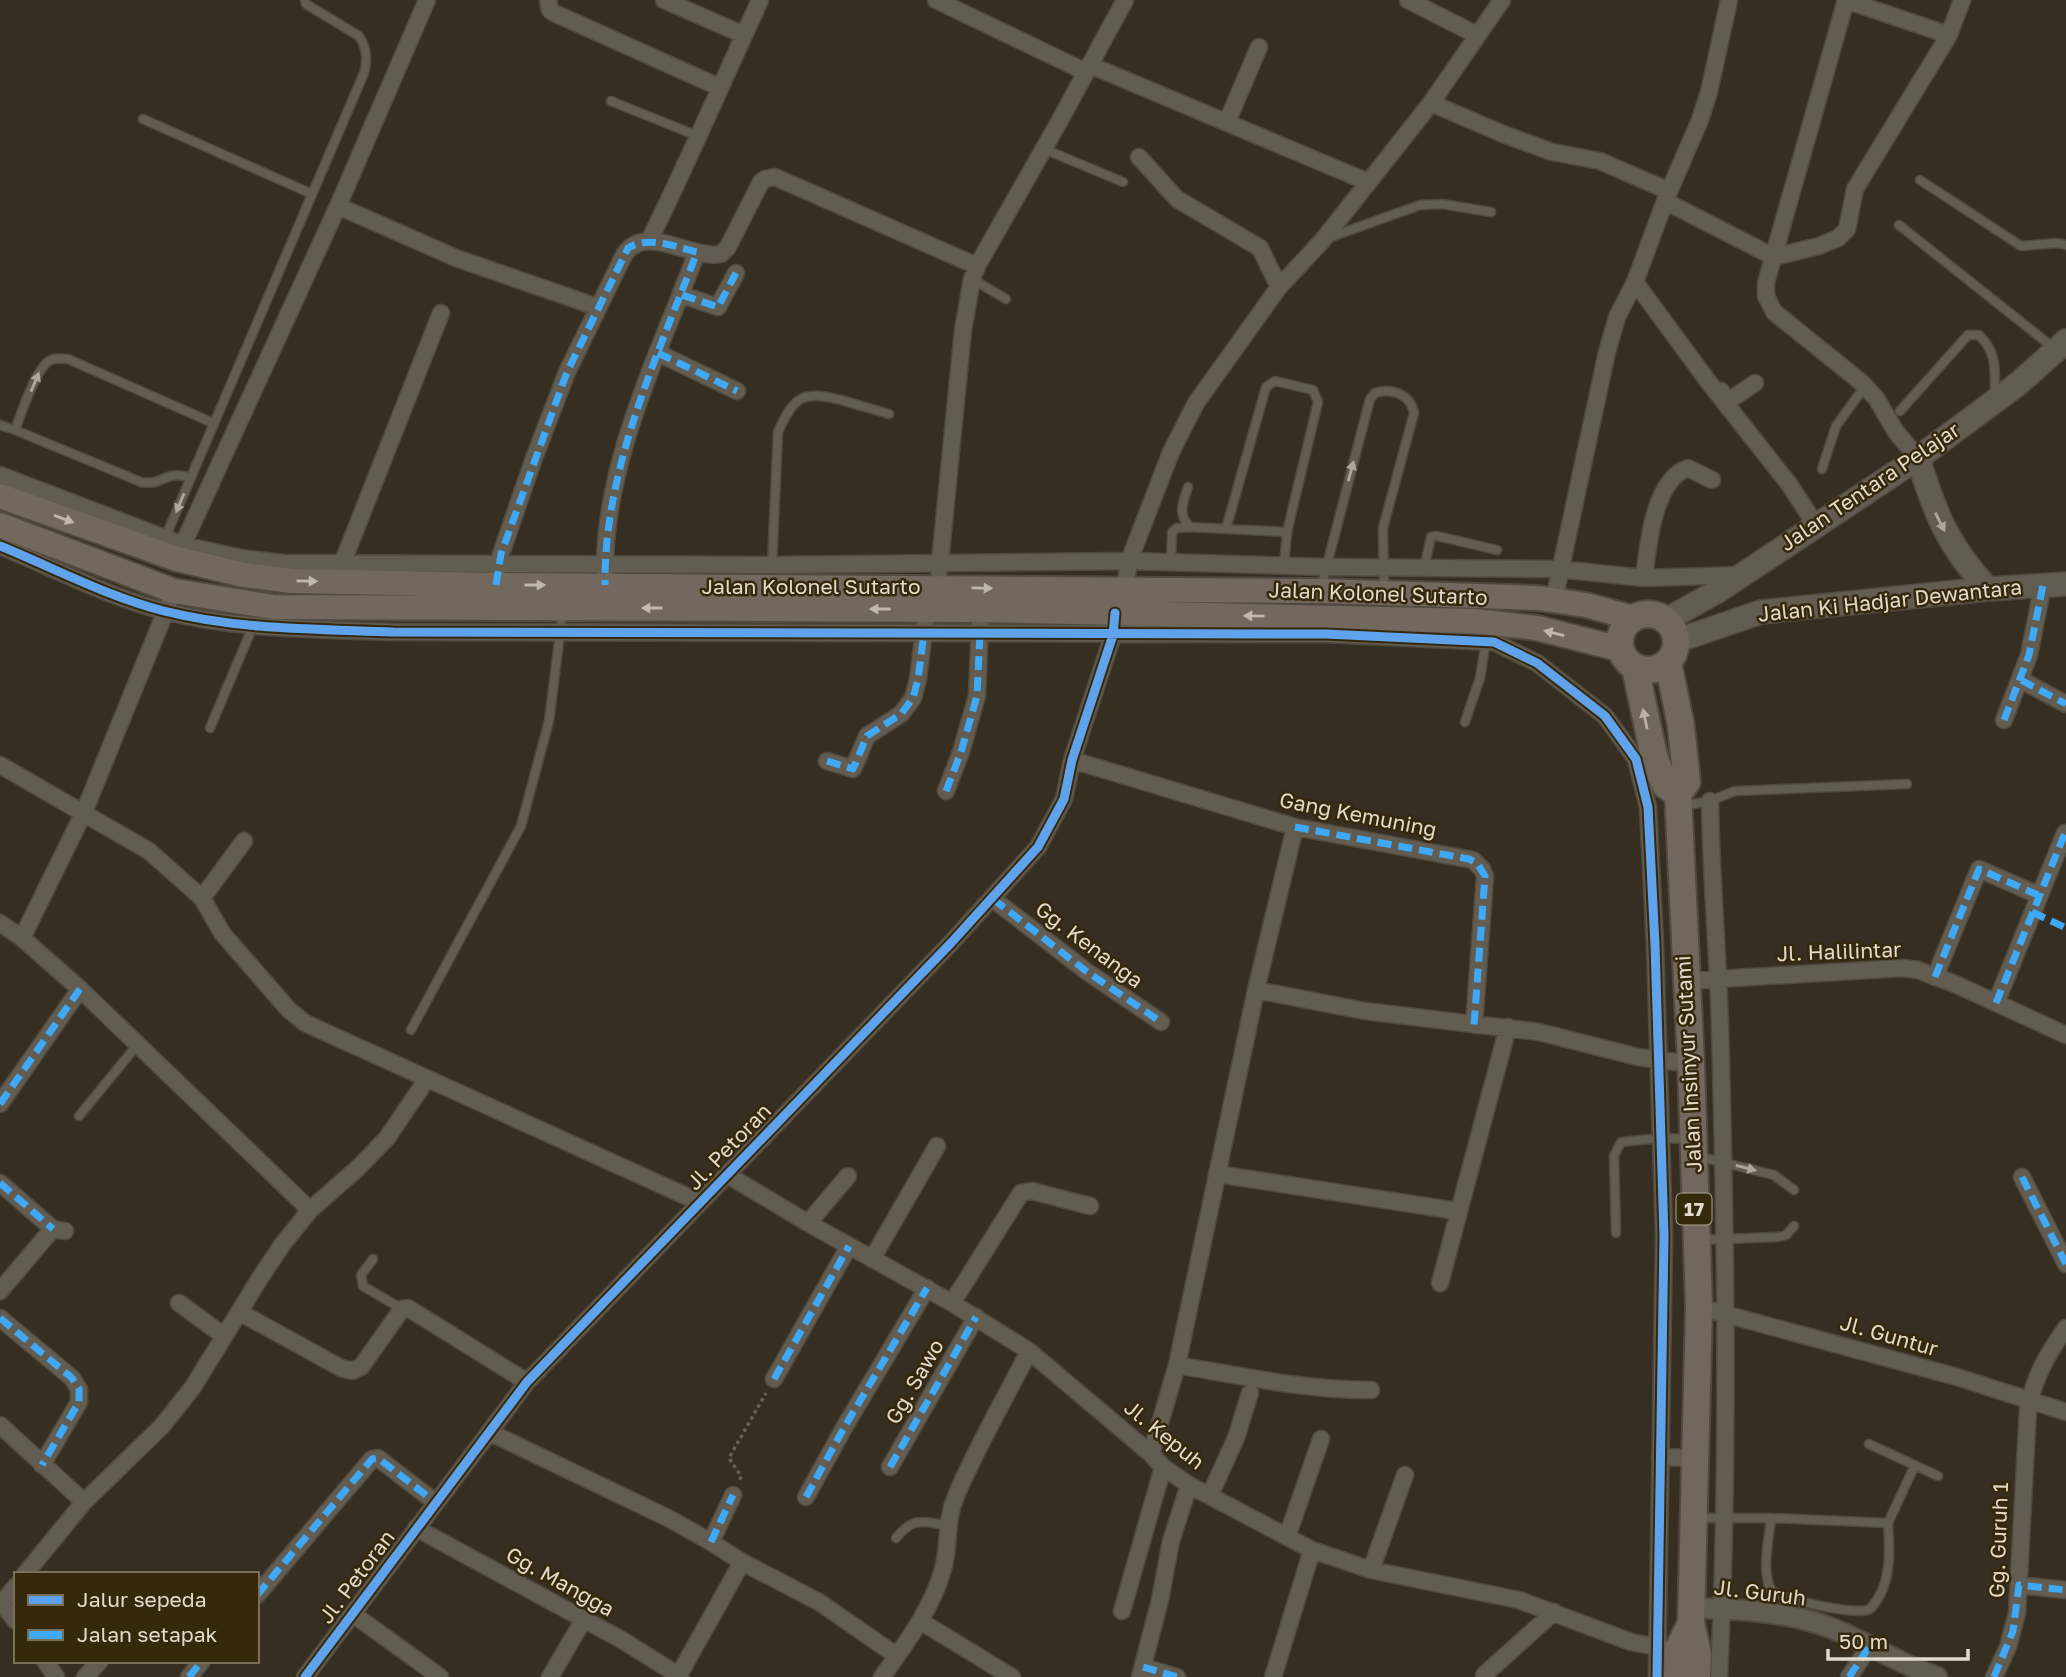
<svg xmlns="http://www.w3.org/2000/svg" width="2066" height="1677" viewBox="0 0 2066 1677" font-family="'Golos Text',sans-serif">
<style>
.lines{fill:none;stroke-linecap:round;stroke-linejoin:round}
.service-casing{stroke:#50493d;stroke-width:11}
.minor-casing{stroke:#50493d;stroke-width:19}
.tertiary-casing{stroke:#50493d;stroke-width:23}
.secondary-casing{stroke:#50493d;stroke-width:26}
.primary-casing{stroke:#50493d;stroke-width:28}
.trunk-casing{stroke:#50493d;stroke-width:30}
.path{stroke:#666056;stroke-width:3.5;stroke-dasharray:3.5 3.5;stroke-linecap:butt}
.service{stroke:#625c51;stroke-width:8}
.minor{stroke:#625c51;stroke-width:16}
.tertiary{stroke:#625c51;stroke-width:19}
.secondary{stroke:#625c51;stroke-width:23}
.primary{stroke:#72685e;stroke-width:24}
.trunk{stroke:#72675d;stroke-width:26}
.quiet{stroke:#3fa9f5;stroke-width:7;stroke-dasharray:14 7;stroke-linecap:butt}
.cycleway-casing{stroke:#35280b;stroke-width:13}
.cycleway{stroke:#60a3ed;stroke-width:9}
.oneway{fill:#afa89a}
.oneway2{fill:#c0b8aa}
.oneway3{fill:#bbb2a4}
.labels{text-anchor:middle;stroke-width:5;stroke-linejoin:round;paint-order:stroke}
.shield{fill:#35280b;stroke:#aea591;stroke-width:2}
.shield-label{font-size:19px;font-weight:bold;fill:#e2daca}
.street-label{font-size:21px;fill:#e2daca;stroke:#35280b}
</style>
<rect width="100%" height="100%" fill="#362e20"/>
<g class="lines">
<g class="service-casing">
<path id="service" d="M611,101L700,137
M143,119L312,194
M1044,149L1123,182
M1920,180L2021,246L2057,243L2066,245
M1899,225L2055,349
M1328,238L1420,205L1442,204L1491,212
M972,279L1006,299
M1900,411L1968,335H1979C1999,355 1994,371 1995,398
M0,425L15,430C21,415 36,366 51,360C56,357 62,359 68,359L213,423
M15,430L141,482C165,486 164,469 191,478
M1822,469L1836,426L1865,386
M1188,487C1183,502 1177,514 1190,527L1287,532L1318,402L1313,390L1275,381L1266,387L1226,529
M165,538L364,73C368,59 367,48 359,36L306,4L305,0
M1171,562L1172,532L1177,528L1190,527
M772,565L778,432C794,396 803,390 841,400C857,405 873,409 889,414
M1284,566L1287,532
M1424,569L1431,537L1437,536L1497,550
M1321,588L1370,399L1375,393C1392,387 1411,395 1414,413L1383,528L1384,590
M1465,722L1480,678L1486,641
M210,728L253,626
M1681,806L1710,801L1735,791L1907,784
M411,1030L521,826L549,721L563,610
M79,1116L138,1044
M1697,1156L1774,1175L1794,1190
M1616,1233L1614,1156L1621,1142L1662,1138L1690,1139
M1700,1240L1777,1237L1786,1235L1794,1226
M373,1259L361,1275L363,1286L402,1309
M1869,1444L1938,1476
M1697,1518H1771L1888,1523L1915,1465
M1771,1518C1769,1540 1761,1570 1771,1590C1785,1600 1856,1616 1870,1609C1892,1586 1890,1552 1888,1523
M896,1538C914,1516 922,1522 947,1525"/>
</g>
<g class="minor-casing">
<path id="minor" d="M548,0L550,10L554,13L719,87
M664,0L744,35
M936,0L1086,72
M1408,0L1477,35
M1845,0L1949,35L1962,0
M1846,0L1766,283V296L1774,312L1861,382L1876,398L1896,432L1918,458
M1090,65L1368,182
M1431,103L1503,134L1552,152L1600,161L1669,191
M1227,122L1259,47
M1139,157L1177,199L1260,248L1279,287
M1665,201L1774,257L1819,246L1838,238L1847,229L1855,189L1949,35
M338,206L456,258L597,307
M649,241C688,162 723,81 760,0
M1635,282L1707,380L1789,484L1817,527
M682,295L718,307L736,273
M658,353L737,391
M1721,391L1727,399L1730,400L1755,383
M0,475L183,545L241,558L284,563L772,565L1129,561L1326,567L1559,569L1644,578L1741,575
M0,546C54,568 108,597 164,611C239,630 317,629 393,632L1326,634L1494,642L1537,663L1605,716L1636,759L1648,807L1655,945L1664,1236L1657,1677
M179,553L338,206L427,0
M497,572L501,554L534,458L567,372L624,255C645,222 691,260 721,254L728,247L761,182L765,179L775,177L977,266
M939,572L963,330L972,279L977,266L1059,122L1125,0
M343,573L342,564L441,313
M605,574C603,464 659,354 697,252
M1644,578C1648,547 1653,480 1688,468L1712,480
M1125,590L1129,561L1171,452L1196,403L1279,287L1322,241L1431,103L1502,0
M1554,600L1607,352L1617,317L1635,282L1665,201L1700,120L1709,92L1729,0
M2021,680L2066,704
M2004,720L2029,655L2043,585
M1072,760L1295,827L1473,860L1482,869L1485,876L1474,1025
M827,761L853,769L867,736L901,714L913,698L918,679L925,623
M0,765L149,851L202,898L222,933L289,1010L305,1023L699,1202
M946,791L961,752L977,696L980,623
M1710,801C1711,877 1718,952 1720,1028C1726,1244 1729,1461 1719,1677
M202,898L244,841
M993,899L1086,971L1161,1022
M0,923L22,938L84,812L169,603
M22,938L80,989L310,1210
M1935,977L1979,869L2038,895
M1685,981L1903,968L1918,970L1955,984L2066,1035
M1256,990L1365,1011L1539,1032L1638,1057L1691,1064
M1996,1003L2065,833
M0,1104L80,989
M726,1174L808,1223L952,1303L1029,1351L1151,1454L1163,1467L1189,1485L1312,1550L1371,1570L1519,1600L1631,1642L1667,1649
M1217,1174L1457,1211
M2022,1177L2066,1264
M0,1183L53,1229
M808,1223L848,1176
M872,1259L937,1146
M1440,1283L1508,1027
M0,1291L50,1232L53,1229L65,1231
M179,1303L224,1336
M952,1303L1021,1193L1032,1191L1090,1206
M1699,1307L1957,1377L2066,1412
M239,1312L341,1368L352,1371L361,1367L402,1309L408,1308L527,1382
M0,1318L72,1378L79,1389V1402L42,1465
M1177,1365C1242,1376 1305,1390 1371,1390
M774,1379L849,1246
M0,1425L84,1502
M489,1432L668,1518L711,1542L742,1562L819,1602L897,1656
M1151,1454L1177,1365L1256,990L1295,827
M1660,1457L1695,1458
M890,1467L976,1317
M1210,1495L1236,1438L1250,1393
M806,1497L845,1426L927,1288
M416,1528L622,1640L681,1677
M1287,1537L1321,1439
M711,1542L733,1495
M1371,1570L1405,1475
M25,1574L84,1502L162,1426L193,1387L260,1278L282,1245L310,1210L358,1168L387,1138L427,1079
M2019,1585L2066,1590
M257,1595L372,1459L378,1458L435,1502
M0,1601L16,1621
M2,1603L16,1586
M1122,1611L1163,1467
M353,1614L440,1677
M920,1621L1012,1677
M45,1661L56,1677
M1143,1667L1177,1677
M679,1675L742,1562
M1484,1675L1554,1612
M85,1677L100,1661
M189,1677L202,1661
M305,1677L527,1382L951,943L1038,847L1064,799L1072,760L1113,635L1114,626
M550,1677L584,1619
M882,1677C906,1643 932,1609 943,1569C950,1545 945,1521 956,1496C977,1446 1005,1399 1029,1351
M1140,1677L1160,1600L1171,1541L1189,1485
M1273,1677L1312,1550
M1849,1677L1869,1647
M1994,1677L2008,1647L2017,1613L2028,1409C2034,1378 2047,1354 2066,1328"/>
</g>
<g class="tertiary-casing">
<path id="tertiary" d="M1692,1608C1734,1609 1780,1611 1820,1624C1860,1637 1896,1663 1937,1677"/>
</g>
<g class="secondary-casing">
<path id="secondary" d="M1918,458C1935,513 1947,545 1988,589
M1666,620L1718,591L1918,458L2018,384L2066,341
M1676,641L1761,612L1988,589L2066,584"/>
</g>
<g class="primary-casing">
<path id="primary" d="M0,496L177,559L244,575L292,581L496,585L1321,591L1538,598L1586,605L1633,618
M0,525L174,591L273,607L980,610L1475,621L1537,628L1620,649"/>
</g>
<g class="trunk-casing">
<path id="trunk" d="M1620 642a28 28 0 1 1 56 0a28 28 0 1 1-56 0Z
M1668,662L1681,726L1687,782L1678,794
M1635,667L1654,756L1665,785L1678,794
M1678,794L1691,1064L1699,1307L1691,1623L1698,1654L1697,1677
M1677,1677L1678,1649L1691,1623"/>
</g>
<path class="path" d="M740,1480L741,1476L729,1458L766,1393"/>
<use href="#service" class="service"/>
<use href="#minor" class="minor"/>
<use href="#tertiary" class="tertiary"/>
<use href="#secondary" class="secondary"/>
<use href="#primary" class="primary"/>
<use href="#trunk" class="trunk"/>
<path class="quiet" d="M682,295L718,307L736,273
M658,353L737,391
M496,585L501,554L567,372L628,248C649,235 675,247 697,252C656,360 604,468 605,585
M2021,680L2066,704
M2004,720L2029,655L2043,585
M827,761L853,769L867,736L901,714L913,698L918,679L924,633
M946,791L961,752L977,696L980,633
M1295,827L1469,859L1477,863L1485,876L1474,1025
M993,899L1086,971L1161,1022
M2032,912L2066,928
M1935,977L1979,869L2038,895
M1996,1003L2065,833
M0,1104L80,989
M2022,1177L2066,1264
M0,1183L53,1229
M0,1318L72,1378L79,1389V1402L42,1465
M774,1379L849,1246
M890,1467L976,1317
M806,1497L845,1426L927,1288
M711,1542L733,1495
M257,1595L372,1459L378,1458L435,1502
M1143,1667L1177,1677
M189,1677L202,1661
M1849,1677L1869,1647
M1994,1677L2013,1631L2019,1585L2066,1590"/>
<g class="cycleway-casing">
<path id="cycleway" d="M0,546C54,568 108,597 164,611C239,630 317,629 393,632L1326,634L1494,642L1537,663L1605,716L1636,759L1648,807L1655,945L1664,1236L1657,1677
M305,1677L527,1382L951,943L1038,847L1064,799L1072,760L1113,635L1115,613"/>
</g>
<use href="#cycleway" class="cycleway"/>
</g>
<defs><path id="oneway-solid" d="M-6-.8H1V-3.2L6.5 0L1 3.2V.8H-6Z" transform="scale(1.75)"/></defs>
<g class="oneway">
<use href="#oneway-solid" transform="translate(35 382) rotate(-67)"/>
<use href="#oneway-solid" transform="translate(1351 471) rotate(-75)"/>
<use href="#oneway-solid" transform="translate(180 503) rotate(113)"/>
<use href="#oneway-solid" transform="translate(1940 522) rotate(63)"/>
<use href="#oneway-solid" transform="translate(1746 1168) rotate(14)"/>
</g>
<g class="oneway2">
<use href="#oneway-solid" transform="translate(64 519) rotate(20)"/>
<use href="#oneway-solid" transform="translate(307 581) rotate(1)"/>
<use href="#oneway-solid" transform="translate(535 585)"/>
<use href="#oneway-solid" transform="translate(982 588) rotate(1)"/>
<use href="#oneway-solid" transform="translate(652 608) rotate(-180)"/>
<use href="#oneway-solid" transform="translate(880 609) rotate(-180)"/>
<use href="#oneway-solid" transform="translate(1254 616) rotate(-179)"/>
<use href="#oneway-solid" transform="translate(1554 633) rotate(-166)"/>
</g>
<use class="oneway3" href="#oneway-solid" transform="translate(1645 719) rotate(-102)"/>
<g class="labels">
<rect class="shield" x="1676.5" y="1193.5" width="35" height="31" rx="5"/>
<g class="shield-label">
<text x="1694" y="1216">17</text>
</g>
<g class="street-label">
<text transform="translate(1870 487) rotate(-34)" y="7">Jalan Tentara Pelajar</text>
<text x="811" y="594">Jalan Kolonel Sutarto</text>
<text transform="translate(1378 594) rotate(2)" y="7">Jalan Kolonel Sutarto</text>
<text transform="translate(1890 601) rotate(-6)" y="7">Jalan Ki Hadjar Dewantara</text>
<text transform="translate(1358 815) rotate(11)" y="7">Gang Kemuning</text>
<text transform="translate(1089 945) rotate(37)" y="7">Gg. Kenanga</text>
<text transform="translate(1839 952) rotate(-2)" y="7">Jl. Halilintar</text>
<text transform="translate(1689 1064) rotate(-93)" y="7">Jalan Insinyur Sutami</text>
<text transform="translate(729 1147) rotate(-46)" y="7">Jl. Petoran</text>
<text transform="translate(1889 1336) rotate(16)" y="7">Jl. Guntur</text>
<text transform="translate(915 1382) rotate(-60)" y="7">Gg. Sawo</text>
<text transform="translate(1164 1435) rotate(39)" y="7">Jl. Kepuh</text>
<text transform="translate(1999 1540) rotate(-88)" y="7">Gg. Guruh 1</text>
<text transform="translate(357 1577) rotate(-53)" y="7">Jl. Petoran</text>
<text transform="translate(560 1582) rotate(29)" y="7">Gg. Mangga</text>
<text transform="translate(1760 1593) rotate(7)" y="7">Jl. Guruh</text>
</g>
</g>
<rect x="14" y="1572" width="245" height="91" fill="#35280b" stroke="#7a6f57" stroke-width="2"/>
<rect x="28" y="1595" width="35" height="10" fill="#60a3ed" stroke="#7a6f57" stroke-width="2"/>
<text x="77" y="1607" font-size="21" fill="#e2daca">Jalur sepeda</text>
<rect x="28" y="1630" width="35" height="10" fill="#3fa9f5" stroke="#7a6f57" stroke-width="2"/>
<text x="77" y="1642" font-size="21" fill="#e2daca">Jalan setapak</text>
<path d="M1828 1649v10h140v-10" fill="none" stroke="#e2daca" stroke-width="3.5"/>
<text x="1839" y="1649" font-size="21" fill="#e2daca" stroke="#35280b" stroke-width="5" paint-order="stroke">50 m</text>
</svg>
